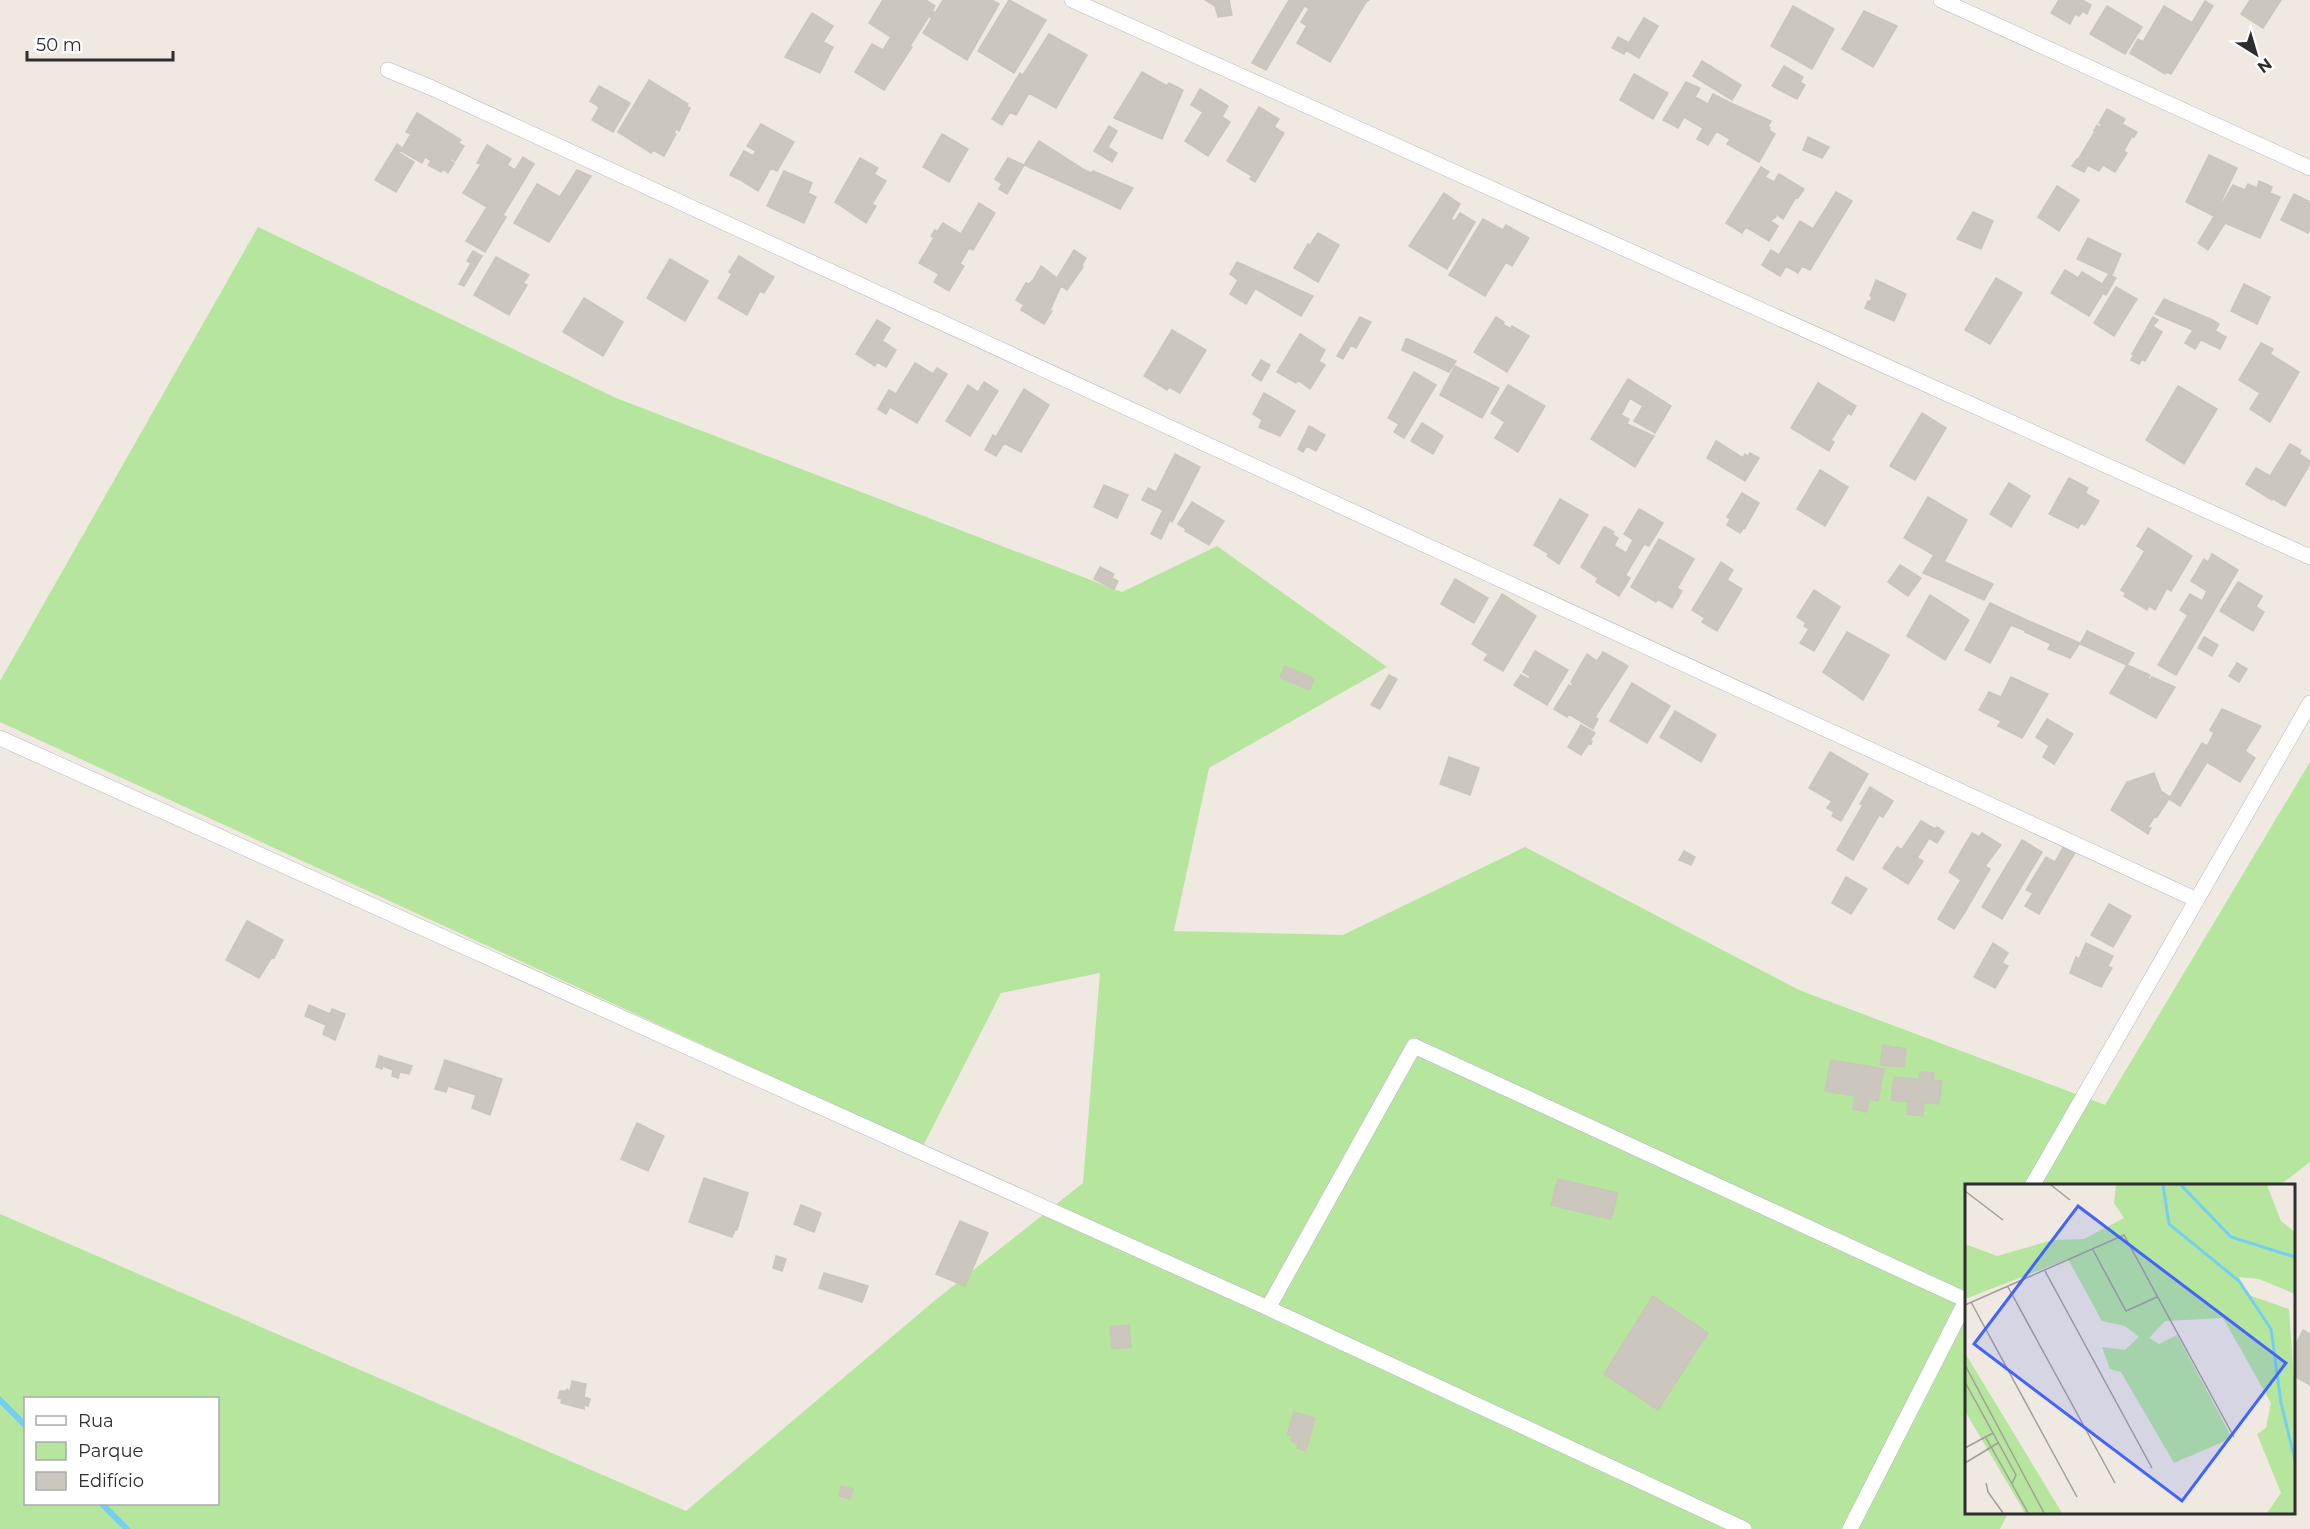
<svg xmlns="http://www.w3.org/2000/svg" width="2310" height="1529" viewBox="0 0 2310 1529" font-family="Montserrat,sans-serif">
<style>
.green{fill:#b6e59e;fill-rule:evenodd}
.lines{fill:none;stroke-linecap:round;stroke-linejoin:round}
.stream{stroke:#75cff0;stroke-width:6}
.building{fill:#cbc7bf;stroke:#cbc5ba;stroke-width:1.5}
.street-casing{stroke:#b4b7c1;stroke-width:16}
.street{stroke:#fff;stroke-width:15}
.inset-river{fill:none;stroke:#75cff0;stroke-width:3}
.inset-road{fill:none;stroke:#a29e99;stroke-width:1.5}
.view{fill:#4264fb;fill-opacity:0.15;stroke:#4264fb;stroke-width:3}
.inset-edge{fill:none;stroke:#2e2e2e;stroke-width:3}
</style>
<rect width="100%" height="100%" fill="#efe9e1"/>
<path class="green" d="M258,227L616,398L1122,592L1217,546L1387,667L1209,768L1174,931L1343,935L1525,847L1799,990L2105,1105L2310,762V1162L2280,1185L1966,1186V1512L2008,1513L2000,1529H0V1214L686,1511L933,1302L1083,1183L1100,973L1001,993L923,1146L0,722V681ZM26,1398H218V1504H26Z"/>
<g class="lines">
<path class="stream" d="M0,1400L26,1426
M102,1504L127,1529"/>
</g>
<path class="building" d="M883,0H926L935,6L932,11L934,12L931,18L929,16L910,46L912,47L884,90L855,72L872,44L883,50L891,37L869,23Z
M943,0H992L999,4L967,60L923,33Z
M1009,0L1046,20L1014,73L978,51Z
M1205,0H1229L1232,15L1218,17L1215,6Z
M1289,0H1308L1266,70L1252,63Z
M1308,0H1369L1366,2L1330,62L1297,43L1307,26L1301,22L1309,9L1305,6Z
M2059,0H2082L2091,5L2087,14L2083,11L2079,16L2075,14L2070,24L2051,13Z
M2250,0H2281L2263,28L2241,14Z
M2205,1L2213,6L2171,74L2166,72L2165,74L2130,53L2138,39L2143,42L2164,6L2192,23Z
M1793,6L1834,29L1812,69L1771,46Z
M2107,6L2142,27L2125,54L2090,34Z
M1864,11L1897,26L1873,67L1842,49Z
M812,13L833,26L823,42L833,47L820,73L785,57Z
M1644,18L1658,26L1639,58L1626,50L1624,54L1612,48L1618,37L1629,43Z
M1049,34L1087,55L1056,108L1029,93L1016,115L1010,112L1002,125L992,119L1020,73L1023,75Z
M1702,61L1741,85L1732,100L1693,76Z
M1784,66L1803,77L1800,82L1805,85L1797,99L1772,86Z
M1142,72L1167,86L1169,83L1183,90L1162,139L1114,118Z
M1634,74L1668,93L1653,119L1620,100Z
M649,80L688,104L686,106L690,108L679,131L676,129L674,133L676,134L664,156L653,150L651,153L618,132Z
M1686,82L1700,88L1695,97L1708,104L1713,94L1733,104L1708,145L1697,139L1703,128L1684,117L1678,128L1663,120Z
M599,86L630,103L613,132L592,120L599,108L598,106L590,101Z
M1200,89L1228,106L1222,117L1230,122L1208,156L1185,141L1203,112L1191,105Z
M1733,104L1771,121L1768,126L1770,128L1769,130L1775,134L1759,162L1727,144L1730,139L1716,131Z
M1259,107L1279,119L1274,127L1284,133L1255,182L1250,179L1252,176L1227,161Z
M2107,109L2125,119L2122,124L2137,132L2134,137L2132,136L2124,151L2127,153L2115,172L2103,165L2099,171L2088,165L2084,172L2072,166L2077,159L2078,160L2094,133L2095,134L2097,132L2094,131L2097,125L2100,127L2102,125L2099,123Z
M417,113L461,140L458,143L464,146L455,161L451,158L450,160L454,163L448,173L443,169L441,172L428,165L431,161L425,157L422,163L401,151L411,134L406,132Z
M761,124L794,142L777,171L771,168L758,191L742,181L741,179L740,180L730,175L744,151L753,156L756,151L747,146Z
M1109,126L1117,131L1108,147L1117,153L1112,162L1094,151Z
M942,134L968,149L949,182L923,167Z
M1808,137L1829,147L1822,158L1803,150Z
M1039,141L1083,169L1073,187L1024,165Z
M397,144L402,148L399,153L414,162L396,192L375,180Z
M487,145L511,159L507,165L515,170L523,157L534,164L503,215L506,217L485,252L466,241L487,207L463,193L481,164L477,163Z
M2209,155L2237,168L2214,216L2186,202Z
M860,158L878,168L874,174L886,181L872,204L876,206L866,223L835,202Z
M1008,158L1024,165L1007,194L999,189L1002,184L995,179Z
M1761,167L1769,172L1765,177L1774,182L1779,174L1804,189L1798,198L1796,197L1783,219L1775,213L1776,217L1770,221L1778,226L1769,241L1746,227L1742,233L1726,223Z
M1083,169L1091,173L1093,171L1133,188L1120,209L1073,187Z
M577,170L591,176L549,242L514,223L537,184L560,197Z
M784,171L812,183L808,193L816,197L804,223L767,206Z
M2259,181L2272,187L2270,193L2280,197L2260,238L2225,223L2208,250L2198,243L2233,185L2245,190L2248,184L2257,188Z
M2057,186L2079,200L2059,231L2038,217Z
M1836,192L1852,201L1810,270L1802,266L1798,273L1786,266L1780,276L1762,265L1771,250L1779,255L1800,221L1813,229Z
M1444,193L1460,204L1451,219L1455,221L1460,213L1475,222L1447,269L1409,246Z
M2294,194L2310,202V228L2308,233L2281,220Z
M979,203L995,213L973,250L969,248L960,264L964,266L949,291L934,282L939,274L919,263L934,238L931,236L935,230L937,232L943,223L961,234Z
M1973,212L1993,221L1981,249L1957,239Z
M1483,219L1503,230L1506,225L1529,238L1512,266L1506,262L1485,296L1449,275Z
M1318,233L1339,245L1318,282L1294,268L1308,244L1310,245Z
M2088,238L2121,254L2112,275L2077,259Z
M1074,250L1086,258L1082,265L1083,267L1067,290L1061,286L1050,310L1052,311L1044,324L1021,310L1024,305L1016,300L1026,283L1029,284L1033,280L1041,266L1057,278Z
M473,251L482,256L464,286L459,284L471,263L467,261Z
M739,256L774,277L764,293L760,291L747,315L718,298L732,274L729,272Z
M496,257L529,275L523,283L527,285L509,315L474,295Z
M670,259L708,281L685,321L647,298Z
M1237,262L1264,274L1246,304L1230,294L1238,280L1230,274Z
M2065,270L2078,278L2082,272L2102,284L2109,274L2116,278L2106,295L2103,293L2089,316L2051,293Z
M1264,274L1313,296L1301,316L1256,289Z
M1996,278L2022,293L1990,344L1965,330Z
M1876,280L1906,294L1894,321L1865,308L1868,301L1870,302L1872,297L1870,296Z
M2244,284L2270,297L2257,324L2231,311Z
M2116,287L2137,299L2114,336L2094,323Z
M584,298L623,322L603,356L563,332Z
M2164,299L2213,320L2195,349L2185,343L2193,330L2155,314Z
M1360,317L1371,322L1356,348L1351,345L1343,359L1337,356Z
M1496,317L1504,322L1503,324L1506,326L1511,329L1512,326L1529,336L1507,372L1474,352Z
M2153,317L2158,320L2153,326L2162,332L2145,361L2142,359L2139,364L2131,360L2134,355L2132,354Z
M877,320L890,328L882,341L896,350L886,367L877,362L875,366L856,354Z
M2213,320L2219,324L2215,331L2226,337L2220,349L2201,340Z
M1172,330L1206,350L1180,393L1169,387L1167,390L1144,376Z
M1300,334L1325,350L1319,361L1325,365L1310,389L1298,380L1296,383L1277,372Z
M1406,339H1408L1456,361L1449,372L1402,350Z
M2261,343L2273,349L2270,354L2299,372L2270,422L2250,409L2260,393L2239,380Z
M1261,360L1270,365L1261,381L1252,375Z
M915,363L933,374L937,368L947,374L917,423L890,407L886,414L878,409L889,390L896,394Z
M1455,366L1499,388L1482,418L1440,395Z
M1414,372L1436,385L1404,438L1394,432L1399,424L1388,418Z
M1628,379L1671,406L1655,433L1634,421L1643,406L1630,398L1621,415L1629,419L1627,424L1654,436L1647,447L1599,426Z
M984,382L998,391L970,436L946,421L968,385L978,392Z
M1818,383L1856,406L1851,415L1848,413L1831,440L1834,442L1829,451L1791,428Z
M1508,385L1545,406L1518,452L1495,438L1505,422L1491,413Z
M2178,386L2217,409L2184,464L2146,440Z
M1024,389L1049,405L1021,452L1004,443L996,456L985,450L993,435L996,437Z
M1264,393L1295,411L1280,436L1259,427L1262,420L1253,414Z
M1922,413L1946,428L1915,480L1890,466Z
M1422,423L1443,436L1433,454L1411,441Z
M1309,426L1325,435L1316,451L1307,446L1303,452L1298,449Z
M1599,426L1647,447L1635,467L1591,439Z
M1716,441L1743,458L1745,454L1748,456L1750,453L1759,458L1745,481L1707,458Z
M2290,444L2301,450L2299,454L2310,461V464L2285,506L2275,500V498L2272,500L2246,484L2256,468L2270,476Z
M1175,454L1200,467L1172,522L1170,520L1161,539L1151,534L1163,510L1142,500L1148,488L1156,492Z
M1820,470L1848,487L1825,526L1797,509Z
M2069,478L2088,488L2085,493L2099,501L2085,525L2081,523L2078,528L2049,514Z
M2009,483L2030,496L2011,527L1990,514Z
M1104,485L1128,495L1117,518L1094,507Z
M1742,493L1759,503L1745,528L1744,527L1740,533L1727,525L1730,519L1727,517Z
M1928,497L1967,520L1935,578L1923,573L1934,555L1904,538Z
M1560,499L1588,515L1559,564L1547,556L1549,554L1534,545Z
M1192,502L1224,521L1209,545L1185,531L1186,529L1178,524Z
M1639,509L1663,523L1649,546L1644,544L1625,575L1630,578L1619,596L1596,582L1598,578L1581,567L1604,527L1613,532L1611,534L1618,538L1613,545L1626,553L1633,540L1624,534Z
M1641,510L1663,523L1649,546L1644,544L1625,576L1630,578L1620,594L1599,581L1602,575L1593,570L1591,573L1581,567L1605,527L1614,532L1612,534L1618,538L1614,546L1619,549L1616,554L1623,558L1635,538L1627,533Z
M2148,528L2192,556L2171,591L2167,588L2155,610L2149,606L2147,610L2124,596L2126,593L2121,590L2145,551L2137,546Z
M1659,539L1694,559L1677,588L1682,591L1672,608L1658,599L1656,602L1631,587Z
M2212,554L2238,570L2176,675L2158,665L2188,615L2180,610L2190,594L2202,601L2207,591L2191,581L2204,559L2208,562Z
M1721,562L1733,570L1727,580L1742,589L1717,631L1702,622L1705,618L1692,610Z
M1945,562L1993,584L1984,600L1935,578Z
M1900,565L1921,578L1908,596L1888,582Z
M1100,567L1114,574L1112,578L1118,581L1114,589L1094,579Z
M1455,579L1488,598L1474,623L1441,604Z
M2238,582L2262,596L2256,607L2264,612L2253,631L2220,611Z
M1814,590L1840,607L1814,651L1800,643L1809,629L1804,626L1806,623L1797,617Z
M1502,594L1536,616L1503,671L1484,660L1488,654L1472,644Z
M1930,595L1969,620L1945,660L1907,636Z
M1990,603L2031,622L2026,631L2011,625L1990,663L1965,650Z
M2031,622L2080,643L2070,658L2048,649L2051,644L2025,632Z
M2087,631L2134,653L2127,665L2080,644Z
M1847,632L1889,655L1863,700L1823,672Z
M2204,637L2218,645L2212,656L2198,648Z
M1535,651L1568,670L1547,705L1514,685L1521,675L1529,679L1530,676L1523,672Z
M1603,652L1628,666L1595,717L1598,719L1593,729L1569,714L1567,717L1554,709L1569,685L1571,687L1573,683L1571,682L1587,654L1597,661Z
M2237,663L2247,669L2239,682L2229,676Z
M2127,665L2150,675L2148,679L2150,680L2152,677L2175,687L2156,718L2110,693Z
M1285,666L1314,679L1309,690L1280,677Z
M1389,675L1397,679L1380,709L1371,705Z
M2011,677L2048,694L2022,738L1998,726L2001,721L1979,710L1989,692L2001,697Z
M1632,683L1670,706L1647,743L1610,721Z
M2222,709L2261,726L2245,751L2255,758L2240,782L2207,762L2180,806L2169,799L2202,743L2207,746L2214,733L2210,730Z
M1675,711L1716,735L1701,762L1660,737Z
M2047,719L2073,734L2054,764L2043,757L2049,746L2036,737Z
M1581,725L1595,733L1590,740L1592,741L1591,744L1589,743L1581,755L1568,747Z
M1830,752L1868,774L1841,821L1832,816L1834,812L1827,808L1832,801L1809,788Z
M1449,757L1479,768L1470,795L1440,784Z
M2154,773L2161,791L2170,797L2157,817L2155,816L2148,827L2151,828L2148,834L2111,810L2127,782Z
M1870,787L1893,801L1883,817L1879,815L1853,860L1837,850L1863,805L1860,804Z
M1921,821L1935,829L1937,827L1944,832L1937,843L1929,838L1917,858L1902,849Z
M1972,833L1979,837L1982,833L2001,845L1985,866L1990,869L1965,912L1948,902L1961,880L1949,872Z
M2022,840L2042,852L2002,919L1982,907Z
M2065,844L2077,849L2039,914L2025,906L2033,893L2026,890L2046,857L2055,862Z
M1897,847L1923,861L1908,884L1883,868Z
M1684,851L1695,857L1691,865L1679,860Z
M1846,877L1867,889L1851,914L1832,903Z
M1948,902L1965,912L1954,929L1938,919Z
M2109,904L2131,916L2113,947L2091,935Z
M247,921L283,940L274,958L272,957L259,978L226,960Z
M1993,943L2008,953L2002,963L2008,966L1995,988L1974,977Z
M2086,943L2113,956L2108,966L2112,968L2101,987L2070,973L2076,957L2079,959Z
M309,1005L330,1014L332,1009L345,1014L335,1040L323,1034L326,1025L305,1016Z
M1883,1045L1906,1049L1904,1067L1880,1065Z
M379,1056L412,1066L409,1074L400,1072L398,1078L392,1076L393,1070L383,1066L382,1069L376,1067Z
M445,1060L502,1079L490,1115L472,1108L476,1095L448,1086L446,1092L435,1089Z
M1831,1060L1884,1069L1878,1101L1869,1099L1867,1112L1853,1109L1855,1096L1825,1091Z
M1920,1072L1934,1073L1933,1080L1942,1081L1939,1104L1891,1100L1894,1077L1919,1079Z
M1908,1100L1924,1102L1923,1116L1907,1114Z
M637,1123L664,1136L648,1171L621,1159Z
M704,1178L748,1193L737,1230H735L732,1237L689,1222Z
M1558,1179L1618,1193L1611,1219L1551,1205Z
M801,1205L821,1213L814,1232L794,1224Z
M960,1221L988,1233L965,1286L936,1274Z
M776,1256L786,1259L782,1271L773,1268Z
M824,1273L868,1286L862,1302L819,1288Z
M1653,1296L1708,1333L1658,1410L1604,1374Z
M1129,1325L1131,1347L1112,1349L1110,1327Z
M2303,1330L2310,1334V1385L2294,1376V1348Z
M572,1381L586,1384L584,1397L590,1399L588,1406L584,1405V1409L561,1403L562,1399L558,1398L560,1391H566L567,1389L570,1392Z
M1294,1412L1315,1418L1306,1451L1297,1448L1298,1443L1291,1441L1293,1436L1287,1435Z
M841,1486L853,1489L850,1499L839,1496Z"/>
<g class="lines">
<g class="street-casing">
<path id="street" d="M1072,0L2310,557
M1941,0L2310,168
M388,70L432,88L2197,900
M0,738L1268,1308L1744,1529
M2032,1186L2310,703
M1268,1308L1414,1046L1966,1300
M1850,1529L1966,1301"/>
</g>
<use href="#street" class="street"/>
</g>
<g transform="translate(1965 1184)">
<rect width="330" height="330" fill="#efe9e1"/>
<path d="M151,1H302L316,37L330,48V110L294,95L274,93L281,110L324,125L330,211V329H302L316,309L292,250L301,244L306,219L258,134L200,137L184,154L194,160L212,151L267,254L209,279L156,188L145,185L137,163L160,166L174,153L160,142L137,137L103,75L0,115V60L32,72L88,56L119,55L159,34L149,19ZM0,169L97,329H60L0,227Z" fill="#b6e59e"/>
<path class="inset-river" d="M198,1L204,40L274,97L306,145L316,219L330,276M216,1L266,53L330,73"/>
<path class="inset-road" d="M86,1L105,16M0,7L38,36M128,66L161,127L192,113M80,87L187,284M43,103L150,299M6,118L112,313M0,121L159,51L269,253M0,181L79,329M0,198L51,291L47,300L63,329M21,254L47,300M0,264L28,249M0,279L33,259M21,299L23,308L38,329"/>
<path class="view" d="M113,22L321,179L217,317L9,160Z"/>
<rect width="330" height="330" class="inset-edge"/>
</g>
<rect x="24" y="1397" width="195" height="108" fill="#ffffff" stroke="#ababab" stroke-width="1.5"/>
<rect x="36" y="1416" width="30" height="9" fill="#ffffff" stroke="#ababab" stroke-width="1.5"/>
<text x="78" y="1427" font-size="18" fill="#2e2e2e">Rua</text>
<rect x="36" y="1442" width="30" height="18" fill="#b6e59e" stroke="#ababab" stroke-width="1.5"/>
<text x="78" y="1457" font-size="18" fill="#2e2e2e">Parque</text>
<rect x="36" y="1472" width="30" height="18" fill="#cbc7bf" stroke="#ababab" stroke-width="1.5"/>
<text x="78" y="1487" font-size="18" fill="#2e2e2e">Edifício</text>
<g transform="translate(2256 54) rotate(143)" stroke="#ffffff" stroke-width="4.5" paint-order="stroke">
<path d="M0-4.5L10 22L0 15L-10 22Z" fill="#2e2e2e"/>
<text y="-9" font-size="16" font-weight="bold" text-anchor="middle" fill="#2e2e2e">N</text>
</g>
<path d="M27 51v9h146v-9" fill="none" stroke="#2e2e2e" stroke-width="3"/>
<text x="36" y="51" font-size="18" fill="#2e2e2e" stroke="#ffffff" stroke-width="4.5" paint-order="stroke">50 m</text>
</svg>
